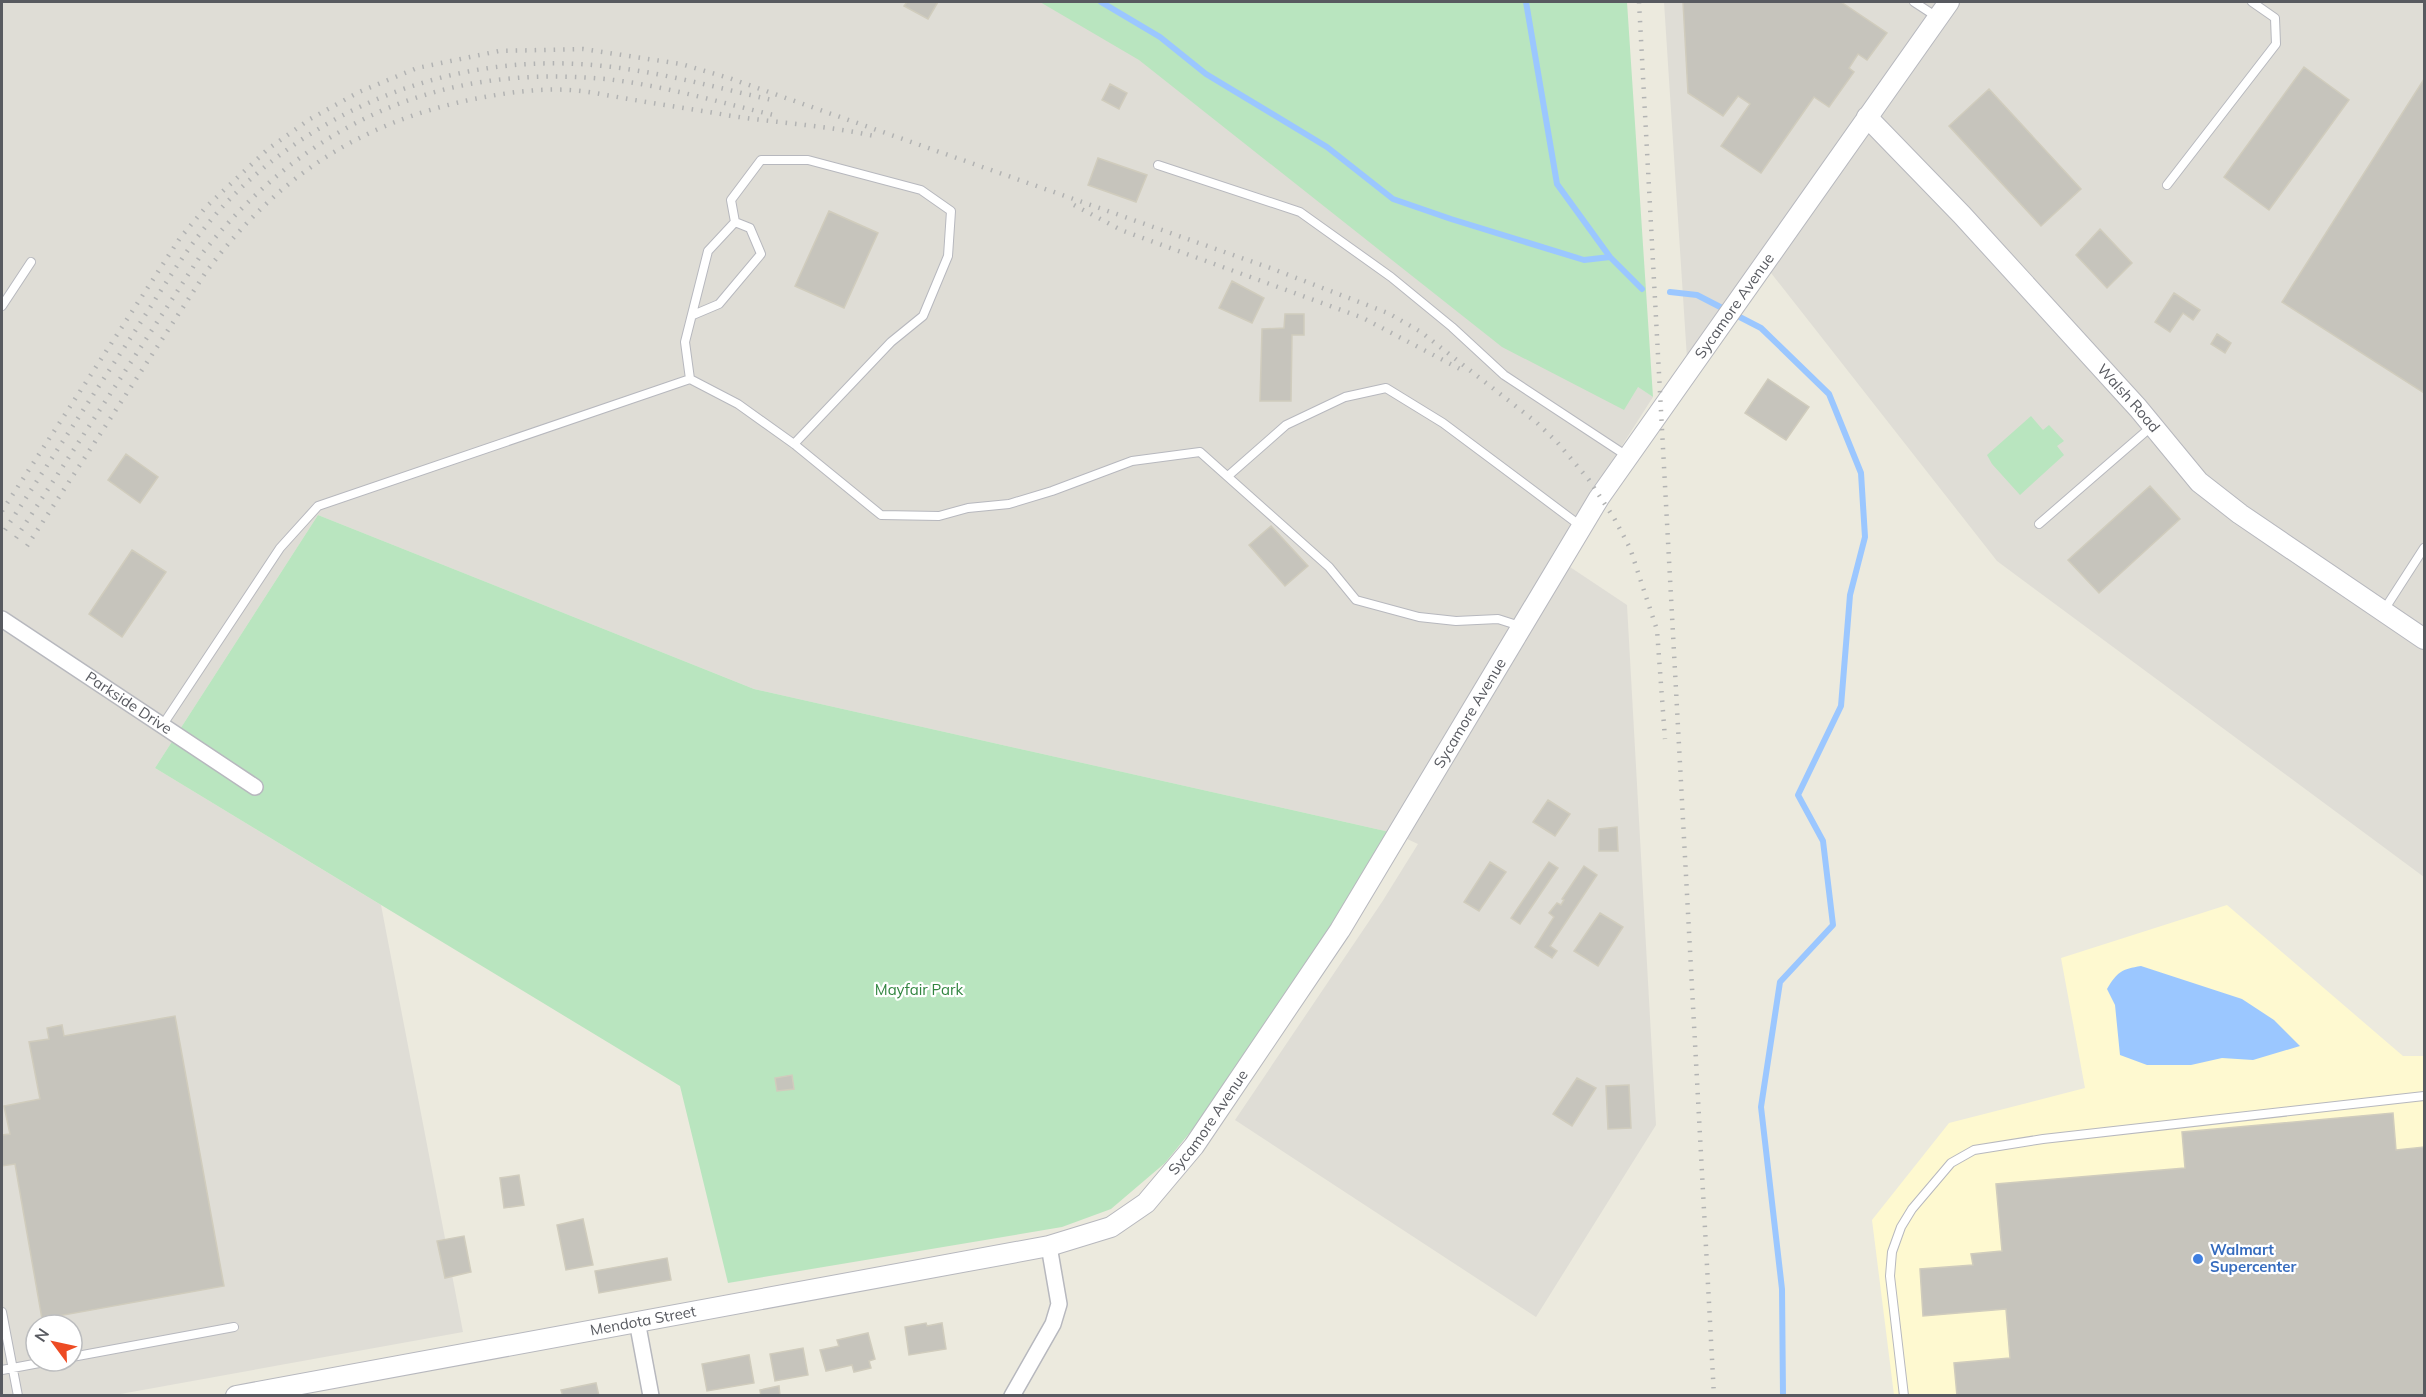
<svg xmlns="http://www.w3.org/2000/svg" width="2426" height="1397" viewBox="0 0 2426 1397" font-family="Mulish,sans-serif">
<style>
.commercial{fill:#fef9d0}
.industrial{fill:#dfddd6;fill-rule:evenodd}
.green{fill:#b9e5bf}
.water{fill:#9bc7ff}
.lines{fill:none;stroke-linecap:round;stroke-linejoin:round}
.stream{stroke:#9bc7ff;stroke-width:6}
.building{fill:#c6c4bc;stroke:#d0ccbd;stroke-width:1.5}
.service-casing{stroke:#b7b8be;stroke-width:10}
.minor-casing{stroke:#b7b8be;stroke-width:18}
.tertiary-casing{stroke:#b7b8be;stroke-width:22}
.service{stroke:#fff;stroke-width:8}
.minor{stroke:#fff;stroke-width:15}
.tertiary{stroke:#fff;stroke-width:20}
.rail{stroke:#b2b3b3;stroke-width:4.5;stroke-dasharray:1.5 8;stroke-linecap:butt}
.shop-dot{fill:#3f7fe0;stroke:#fff;stroke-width:2}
.labels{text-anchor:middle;stroke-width:4.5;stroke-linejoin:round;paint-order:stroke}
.street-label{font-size:15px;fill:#585a60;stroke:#fff}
.park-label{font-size:15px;fill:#328540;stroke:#fff}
.shop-label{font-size:15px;font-weight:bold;fill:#366cbe;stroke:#fff;text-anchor:start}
</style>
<rect width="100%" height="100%" fill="#eceade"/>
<path class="commercial" d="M2227,905L2403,1056H2424V1395H1894L1872,1220L1949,1123L2085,1088L2061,958Z"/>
<path class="industrial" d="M2,2H1070L1653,397L1552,555L1627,605L1656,1125L1536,1317L1235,1120L1382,902L1418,844L1394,833L754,689L318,515L155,768L381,905L463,1332L115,1395L2,1396ZM36,1325H72V1361H36Z
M1664,2H2424V624L2417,634L2424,639V877L1997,561L1764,264L1688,374Z"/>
<path class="green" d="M1040,2H1627L1653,397L1638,387L1624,410L1502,347L1139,60Z
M2031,416L2043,430L2049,425L2064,441L2057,446L2064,455L2020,495L1992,464L1987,455Z
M318,515L754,689L1394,833L1338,919L1196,1125L1165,1163L1111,1209L1062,1227L728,1283L680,1086L155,768Z"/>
<path class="water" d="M2141,966L2242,999L2274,1020L2300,1046L2253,1060L2222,1058L2191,1065H2147L2120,1055L2115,1005L2107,989C2117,972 2122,969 2141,966Z"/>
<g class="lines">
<path class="stream" d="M1101,2L1160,37L1206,74L1327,147L1393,199L1451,219L1584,260L1610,257
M1526,2L1557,184L1610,257L1642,289
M1670,292L1697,295L1761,328L1829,394L1861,473L1865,537L1850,595L1841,706L1798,795L1823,841L1833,925L1780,982L1761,1107L1782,1289L1783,1396"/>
</g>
<path class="building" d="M907,2H938L928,19L904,6Z
M1683,2H1841L1887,33L1867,60L1858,54L1849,68L1854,72L1829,107L1814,97L1761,173L1721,146L1750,104L1738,96L1723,116L1688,93Z
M2304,67L2349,100L2269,210L2224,177Z
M2424,79V393L2282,302Z
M1110,84L1127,93L1119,109L1102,100Z
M1989,89L2081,189L2041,226L1949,126Z
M1098,158L1147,175L1136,202L1088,185Z
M829,211L878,233L844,308L795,286Z
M2100,229L2132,263L2107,288L2076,255Z
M1232,281L1264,298L1252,323L1219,308Z
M2174,293L2200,310L2193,320L2183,313L2170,332L2155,322Z
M1285,314H1304V335H1292L1291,401H1260L1262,329L1284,328Z
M2217,334L2231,343L2225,353L2211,344Z
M1768,379L1809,407L1786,440L1745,413Z
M126,454L158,477L140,503L108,480Z
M2150,486L2180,519L2099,593L2068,560Z
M1271,526L1308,566L1285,586L1249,545Z
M132,550L166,572L122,637L89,614Z
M1548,800L1570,814L1555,836L1533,822Z
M1617,827L1618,851H1599V829Z
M1490,862L1506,872L1479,911L1464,902Z
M1549,862L1558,868L1520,924L1511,918Z
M1584,866L1597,875L1550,946L1557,951L1552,958L1535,947L1554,917L1549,913L1557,903L1561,905L1564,900L1562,899Z
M1600,913L1623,927L1598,966L1574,951Z
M175,1016L224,1286L42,1319L15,1164L2,1166V1135L10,1134L4,1106L40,1099L29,1042L49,1039L47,1028L62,1025L64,1036Z
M792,1075L794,1089L777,1091L775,1078Z
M1577,1078L1596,1088L1572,1126L1553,1114Z
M1629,1085L1631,1128L1608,1129L1606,1086Z
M2393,1113L2396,1150L2424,1147V1396H1957L1954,1363L2010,1358L2006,1309L1923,1316L1920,1269L1973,1265L1971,1254L2002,1251L1996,1184L2185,1168L2182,1132Z
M519,1175L524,1205L504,1208L500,1178Z
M583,1219L593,1265L566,1270L557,1225Z
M464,1236L471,1272L445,1278L437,1241Z
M667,1258L671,1280L599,1293L595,1271Z
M926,1323L927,1326L942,1323L946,1349L909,1355L905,1327Z
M868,1333L875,1359L869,1361L871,1368L854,1372L852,1365L826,1371L820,1350L839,1346L837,1340Z
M803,1348L808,1375L775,1381L770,1354Z
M749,1355L754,1383L707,1391L702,1364Z
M596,1383L599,1396H563L561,1390Z
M779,1386L780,1396H761L760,1390Z"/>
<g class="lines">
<g class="service-casing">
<path id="service" d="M1914,2L1937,17
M1158,165L1300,212L1391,277L1452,327L1504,375L1627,456
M2167,185L2276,44L2275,18L2252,2
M735,222L731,200L761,160H808L921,190L951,211L948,256L923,316L891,342L794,444
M2,306L31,262
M690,379L685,342L708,251L735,222L750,228L761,254L719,304L693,315
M1228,476L1286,425L1345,397L1386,388L1443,423L1582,527
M2039,524L2151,427
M2384,610L2424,548
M162,726L280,548L318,506L690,379L738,404L794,444L881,515L939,516L968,508L1009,504L1052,491L1132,461L1200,452L1329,567L1356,600L1419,617L1456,621L1498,619L1520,626
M2,1312L18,1396
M72,1357L234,1327
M2,1370L50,1361
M1904,1396L1890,1276L1892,1252L1901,1227L1912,1209L1951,1163L1974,1150L2043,1139L2424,1096"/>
</g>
<g class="minor-casing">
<g id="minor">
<path id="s1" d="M2,619L255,787"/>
<path d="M637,1321L651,1396"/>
<path d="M1012,1396L1053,1324L1059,1304L1049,1246"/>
</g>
</g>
<g class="tertiary-casing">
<g id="tertiary">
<path id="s2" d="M1867,117L1962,215L2138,408L2199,482L2240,514L2424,639"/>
<path id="s3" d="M236,1396L1049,1246L1111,1227L1146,1203L1194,1146L1340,930L1599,498L1949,2"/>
</g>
</g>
<use href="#service" class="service"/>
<use href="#minor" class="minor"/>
<use href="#tertiary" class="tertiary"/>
<path class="rail" d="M1639,2L1714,1396
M1074,205L1121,230L1363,318L1460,369
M2,511L180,238L206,207L268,149L310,119L359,92L417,68L499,51L583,49L681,64L729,78L1273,269L1388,313L1421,332L1536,422L1557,442L1589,480L1614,518L1630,548L1657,630L1665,739
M5,530C48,464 91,398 135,331C163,288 190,241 226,203C320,104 458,53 593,65C653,70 714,87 772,100
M16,538L201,255C304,124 438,63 605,79C663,85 721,103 778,116
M27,546L206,272C277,177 358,123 474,99C505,93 537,88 569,90C587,91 605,95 623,98C657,104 692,109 726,115C775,123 825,125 874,136"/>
</g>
<circle class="shop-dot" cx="2198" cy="1259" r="6"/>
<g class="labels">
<g class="street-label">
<text dy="5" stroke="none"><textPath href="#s3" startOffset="2008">Sycamore Avenue</textPath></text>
<text dy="5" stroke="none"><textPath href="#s2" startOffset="384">Walsh Road</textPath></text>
<text dy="5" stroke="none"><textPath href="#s1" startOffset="152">Parkside Drive</textPath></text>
<text dy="5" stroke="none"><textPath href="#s3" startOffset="1522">Sycamore Avenue</textPath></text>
<text dy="5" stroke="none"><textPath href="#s3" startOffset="1036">Sycamore Avenue</textPath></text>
<text dy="5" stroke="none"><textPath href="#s3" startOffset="414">Mendota Street</textPath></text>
</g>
<g class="park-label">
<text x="919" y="995">Mayfair Park</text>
</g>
<g class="shop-label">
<text x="2210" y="1255">Walmart<tspan x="2210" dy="17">Supercenter</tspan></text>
</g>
</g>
<rect width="2426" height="1397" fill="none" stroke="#585a60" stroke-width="6"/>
<g transform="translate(54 1343) rotate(303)"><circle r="28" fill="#ffffff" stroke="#bcbdbf" stroke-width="1.5"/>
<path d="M0-4.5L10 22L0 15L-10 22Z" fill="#ed4b23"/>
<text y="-9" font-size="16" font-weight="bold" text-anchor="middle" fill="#585a60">N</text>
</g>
</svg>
